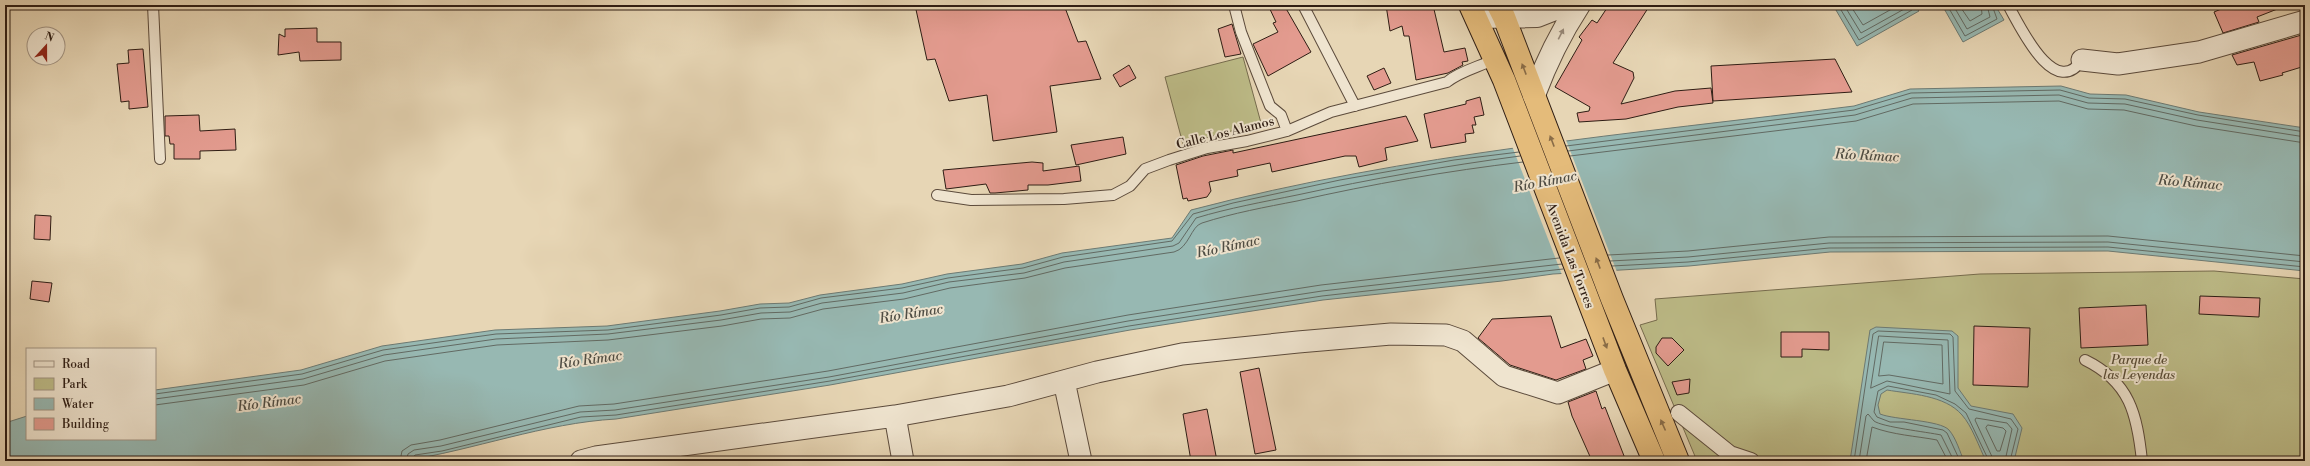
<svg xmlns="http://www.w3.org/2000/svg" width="2310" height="466" viewBox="0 0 2310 466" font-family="'Libre Bodoni',serif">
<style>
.green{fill:#bdbc88;stroke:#766c4e}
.water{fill:#97b8b2;stroke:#6d7a73}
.pier{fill:#e7d6b5}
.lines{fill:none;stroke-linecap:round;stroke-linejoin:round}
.shore{stroke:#626a63;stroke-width:1}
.building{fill:#e39b8f;stroke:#2e1d14}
.service-casing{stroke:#5c4b3c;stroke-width:12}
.pedestrian-casing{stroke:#5c4b3c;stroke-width:18}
.minor-casing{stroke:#5c4b3c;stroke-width:23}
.tertiary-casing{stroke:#5c4b3c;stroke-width:24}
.trunk-casing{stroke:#2e1d14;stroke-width:24}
.service{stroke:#efe4cf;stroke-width:10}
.pedestrian{stroke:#efe4cf;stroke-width:16}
.minor{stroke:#efe4cf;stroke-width:21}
.tertiary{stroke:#efe4cf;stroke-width:22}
.trunk{stroke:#e4bb7a;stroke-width:22}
.oneway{fill:#988a7b}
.oneway2{fill:#896c47}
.labels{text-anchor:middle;stroke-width:4;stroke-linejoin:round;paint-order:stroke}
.street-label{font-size:13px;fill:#2e1d14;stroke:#efe4cf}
.park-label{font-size:13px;font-style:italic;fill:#594d37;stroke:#efe4cf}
.water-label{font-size:14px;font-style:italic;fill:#4e4c43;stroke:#efe4cf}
</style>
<rect width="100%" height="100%" fill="#e7d6b5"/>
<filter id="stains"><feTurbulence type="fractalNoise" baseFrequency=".005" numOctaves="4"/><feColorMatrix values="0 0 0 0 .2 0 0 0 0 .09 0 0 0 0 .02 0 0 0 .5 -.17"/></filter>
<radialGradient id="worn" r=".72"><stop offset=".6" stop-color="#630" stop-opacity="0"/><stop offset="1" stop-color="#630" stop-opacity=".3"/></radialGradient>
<path class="green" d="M1243,57L1261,123L1183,144L1165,77Z
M2214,271L2305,279V461H1697L1640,325L1657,320L1655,299L1980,274Z"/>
<path class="water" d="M1833,5H1915L1919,11L1857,46Z
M1942,5H1995L2004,20L1963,42Z
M2061,86L2090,94L2126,95L2199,112L2305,128V271L2108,251L1830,252L1689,266L1553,274L1502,281L1323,300L1130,330L830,385L616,419C544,423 474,450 403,461H5V423L27,416V439H155V390L301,370L382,346L495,330L607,326L720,311L760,304L789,303L820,295L902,284L947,274L1022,264L1062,253L1172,238L1191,210C1408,153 1632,134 1854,106L1910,89Z
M1876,327L1952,331L1958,336V388L1971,406L2013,414L2022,428L2014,461H1986C1979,447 1972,426 1962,415C1945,395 1910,394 1887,390L1881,394L1878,405L1880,414C1895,420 1940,420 1949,430C1956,438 1960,452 1964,461H1850L1870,330Z"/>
<path class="pier" d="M1566,140L1617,272L1562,275L1512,146Z"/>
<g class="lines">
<path class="shore" d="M1838,5L1859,40L1912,10V5
M1844,5L1861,33L1906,8L1907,5
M1850,5L1863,25L1899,5
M1947,5L1965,36L1997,19L1992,5
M1953,5L1967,29L1990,17L1987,5
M1959,5L1970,21L1982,14L1981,5
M1566,146L1854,110L1911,93L2060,90L2089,98L2125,99L2198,115L2305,132
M1568,151L1855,115L1912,98L2059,95L2088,103L2125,104L2197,120L2305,137
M1570,156L1856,121L1913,104L2059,101L2088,109L2124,110L2196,126L2305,143
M1608,255L1688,251L1829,237L2108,236L2305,256
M1610,261L1688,257L1829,243L2108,242L2305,262
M1612,266L1688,262L1829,248L2108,247L2305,267
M1879,336L1948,340L1950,394L1887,381L1871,388Z
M1884,342L1942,345L1943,384L1889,375L1879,376Z
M155,394L302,374L383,350L496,334L608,330L721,315L760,308L789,307L821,298L902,288L948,278L1023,268L1063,257L1172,241L1193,214L1233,203L1340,180L1454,160L1519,152
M155,399L303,379L384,355L496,339L608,334L721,320L761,313L790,312L822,303L903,293L949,282L1024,273L1064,262L1173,246L1179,243L1196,218C1229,208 1263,202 1297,195C1371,179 1445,166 1520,156
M155,405L304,385L385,361L497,345L608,340L722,326L761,319L790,318L823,309L904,299L950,288L1025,278L1065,268L1174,252C1189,248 1191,226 1202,223C1233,213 1266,207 1297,201C1372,184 1447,171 1523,162
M1988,425L2003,428L2006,431L2000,451H1997L1986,428Z
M400,461L402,451L411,445L440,440L579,406L614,404L828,371L1128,315L1321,285L1559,258
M406,461L408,454L414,450L441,446L580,412L615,410L829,377L1128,321L1322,291L1562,264
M411,461L415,455L442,451L581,417L616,415L830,381L1129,326L1322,296L1563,269
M1854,461L1873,334L1878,331L1950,334L1953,337L1955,391L1969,409L2011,419L2018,429L2010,461
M1859,461L1866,416L1868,414C1870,416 1872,419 1874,421C1882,427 1927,432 1941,435L1954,461
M1866,461L1872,427C1893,435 1916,436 1937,440L1948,461
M1960,461L1947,433L1943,430L1904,422H1890L1877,417L1874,412L1878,391L1888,386L1936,395L1955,404L1966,413L1989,461
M1994,461L1975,420L1976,418L2007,423L2012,429L2005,461"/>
</g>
<path class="building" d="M915,5H1064L1078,42L1086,41L1101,79L1050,86L1057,132L993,141L987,95L949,101L935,59L927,60Z
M1268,5H1284L1311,52L1268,76L1253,44L1278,32L1273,23L1276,22Z
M1386,5H1433L1444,52L1465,48L1468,61L1462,62L1463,65L1448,73L1416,80L1409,36H1404L1402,26L1390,31Z
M1609,5H1650L1613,63L1633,72L1634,78L1621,104L1675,91L1711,88L1713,103L1678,107L1626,119L1579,122L1577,113L1589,111L1590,107L1555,87L1582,40L1579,37L1592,20L1597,23Z
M2231,5H2285V6L2257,17L2259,22L2223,33L2214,12Z
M1232,24L1241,54L1225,57L1218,29Z
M317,28V42H341V60L300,61L299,52L278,55L279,34L285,37V29Z
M2305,34V66L2282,73L2283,75L2260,81L2254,62L2237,65L2232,55Z
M143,49L148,107L129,109V101L121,102L117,64L129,63L128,50Z
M1835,59L1852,92L1713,101L1711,66Z
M1129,65L1136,78L1120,87L1113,75Z
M1384,68L1391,83L1374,90L1367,76Z
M1480,97L1484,115L1474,117L1476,125H1472L1474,133L1465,134L1466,142L1431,148L1424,114L1466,104V101Z
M199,115L200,131L235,129L236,150L200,151V159H174V144H170L169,136H165V116Z
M1406,116L1418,141L1385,148L1387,160L1359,167L1356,156H1345L1272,172L1270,163L1237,170L1238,176L1209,182L1211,191L1207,197L1188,201L1187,198L1183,199L1176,165L1203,156L1233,150V153Z
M1123,137L1126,154L1076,165L1071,145Z
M1032,162L1043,163V171L1079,166L1081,181L1048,185H1028V190L995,193H990L986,184L946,189L943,170Z
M35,215L51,216L50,240L34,239Z
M32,281L52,283L49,302L30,299Z
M2200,296L2260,298L2259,317L2199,314Z
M2146,305L2148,345L2081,348L2079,308Z
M1551,316L1561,348L1586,339L1593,356L1583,360L1586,369L1556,380L1510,365L1478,338L1492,319Z
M1974,326L2030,328L2028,387L1973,385Z
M1781,332H1829V350L1802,349V357H1781Z
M1662,338H1672L1684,350L1668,366L1656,353V347Z
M1259,368L1276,450L1255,454L1240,372Z
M1690,379L1689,393L1677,395L1672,382Z
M1596,391L1602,409L1605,407L1626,461H1592L1572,416L1568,402Z
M1207,409L1217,461H1191L1183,414Z"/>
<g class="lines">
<g class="service-casing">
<path id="service" d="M153,5L160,159
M1234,5L1241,32L1270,106L1281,115L1287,131
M1303,5L1355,106
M2008,5C2019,24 2054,101 2082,60
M937,195L971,200L1064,199L1113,195L1130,186L1145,169L1169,160L1207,148L1247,141L1287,131L1331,112L1447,82C1460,71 1479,67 1495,59
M2085,360C2130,382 2137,414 2142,461"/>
</g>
<g class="pedestrian-casing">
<path id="pedestrian" d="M1679,413L1730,454L1751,461"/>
</g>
<g class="minor-casing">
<path id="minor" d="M2082,60L2118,64L2199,52L2305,21
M1064,381L1081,461
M895,416L903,461
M581,461L596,457L895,416L1008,396L1097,372L1182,354L1298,342L1391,334L1446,335L1463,341L1504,376L1558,393L1615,370"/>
</g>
<g class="tertiary-casing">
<path id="tertiary" d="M1476,17L1537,16L1565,5
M1534,95C1546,63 1560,34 1579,5"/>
</g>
<g class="trunk-casing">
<path id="trunk" d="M1470,5L1504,80L1615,370L1654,461
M1498,5L1504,17L1612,299L1678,461"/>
</g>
<use href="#service" class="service"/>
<use href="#pedestrian" class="pedestrian"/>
<use href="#minor" class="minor"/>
<use href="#tertiary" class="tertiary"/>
<use href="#trunk" class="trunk"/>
</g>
<defs><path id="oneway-solid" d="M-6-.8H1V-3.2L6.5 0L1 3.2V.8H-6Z"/></defs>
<use class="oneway" href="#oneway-solid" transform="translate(1561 34) rotate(-63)"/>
<g class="oneway2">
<use href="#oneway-solid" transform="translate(1524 69) rotate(-111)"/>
<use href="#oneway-solid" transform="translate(1552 141) rotate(-111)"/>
<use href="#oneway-solid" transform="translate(1598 263) rotate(-111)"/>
<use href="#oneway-solid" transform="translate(1605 343) rotate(70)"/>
<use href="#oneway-solid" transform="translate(1663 425) rotate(-114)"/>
</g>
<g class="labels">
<g class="street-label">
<text transform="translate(1225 132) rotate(-14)" y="5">Calle Los Alamos</text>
<text transform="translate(1571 255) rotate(69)" y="5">Avenida Las Torres</text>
</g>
<g class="park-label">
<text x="2139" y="364">Parque de<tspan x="2139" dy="15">las Leyendas</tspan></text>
</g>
<g class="water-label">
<text transform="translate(1867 155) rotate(3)" y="5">Río Rímac</text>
<text transform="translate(1545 181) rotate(-11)" y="5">Río Rímac</text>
<text transform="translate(2190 182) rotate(5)" y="5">Río Rímac</text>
<text transform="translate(1228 246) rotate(-12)" y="5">Río Rímac</text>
<text transform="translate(911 313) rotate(-9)" y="5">Río Rímac</text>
<text transform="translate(590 359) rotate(-8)" y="5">Río Rímac</text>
<text transform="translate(269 402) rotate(-7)" y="5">Río Rímac</text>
</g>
</g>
<rect width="2310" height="466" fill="none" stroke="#e7d6b5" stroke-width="20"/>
<rect x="6" y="6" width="2298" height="454" fill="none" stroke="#2e1d14" stroke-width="2"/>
<rect x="10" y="10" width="2290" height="446" fill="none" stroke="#2e1d14"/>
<rect x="26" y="348" width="130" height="92" fill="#efe4cf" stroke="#a29484"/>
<rect x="34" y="361" width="20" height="6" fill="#efe4cf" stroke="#a29484"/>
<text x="62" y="368" font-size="12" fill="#2e1d14">Road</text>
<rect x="34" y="378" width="20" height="12" fill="#bdbc88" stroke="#a29484"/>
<text x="62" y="388" font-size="12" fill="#2e1d14">Park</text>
<rect x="34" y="398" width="20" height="12" fill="#97b8b2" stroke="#a29484"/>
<text x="62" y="408" font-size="12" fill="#2e1d14">Water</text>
<rect x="34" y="418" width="20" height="12" fill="#e39b8f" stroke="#a29484"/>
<text x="62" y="428" font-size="12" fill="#2e1d14">Building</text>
<g transform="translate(46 46) rotate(21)"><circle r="19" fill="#efe4cf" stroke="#a29484"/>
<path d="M0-3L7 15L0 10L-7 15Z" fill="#8f2418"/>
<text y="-6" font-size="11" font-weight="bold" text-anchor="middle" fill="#2e1d14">N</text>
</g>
<rect width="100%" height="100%" filter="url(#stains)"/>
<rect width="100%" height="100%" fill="url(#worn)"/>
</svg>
